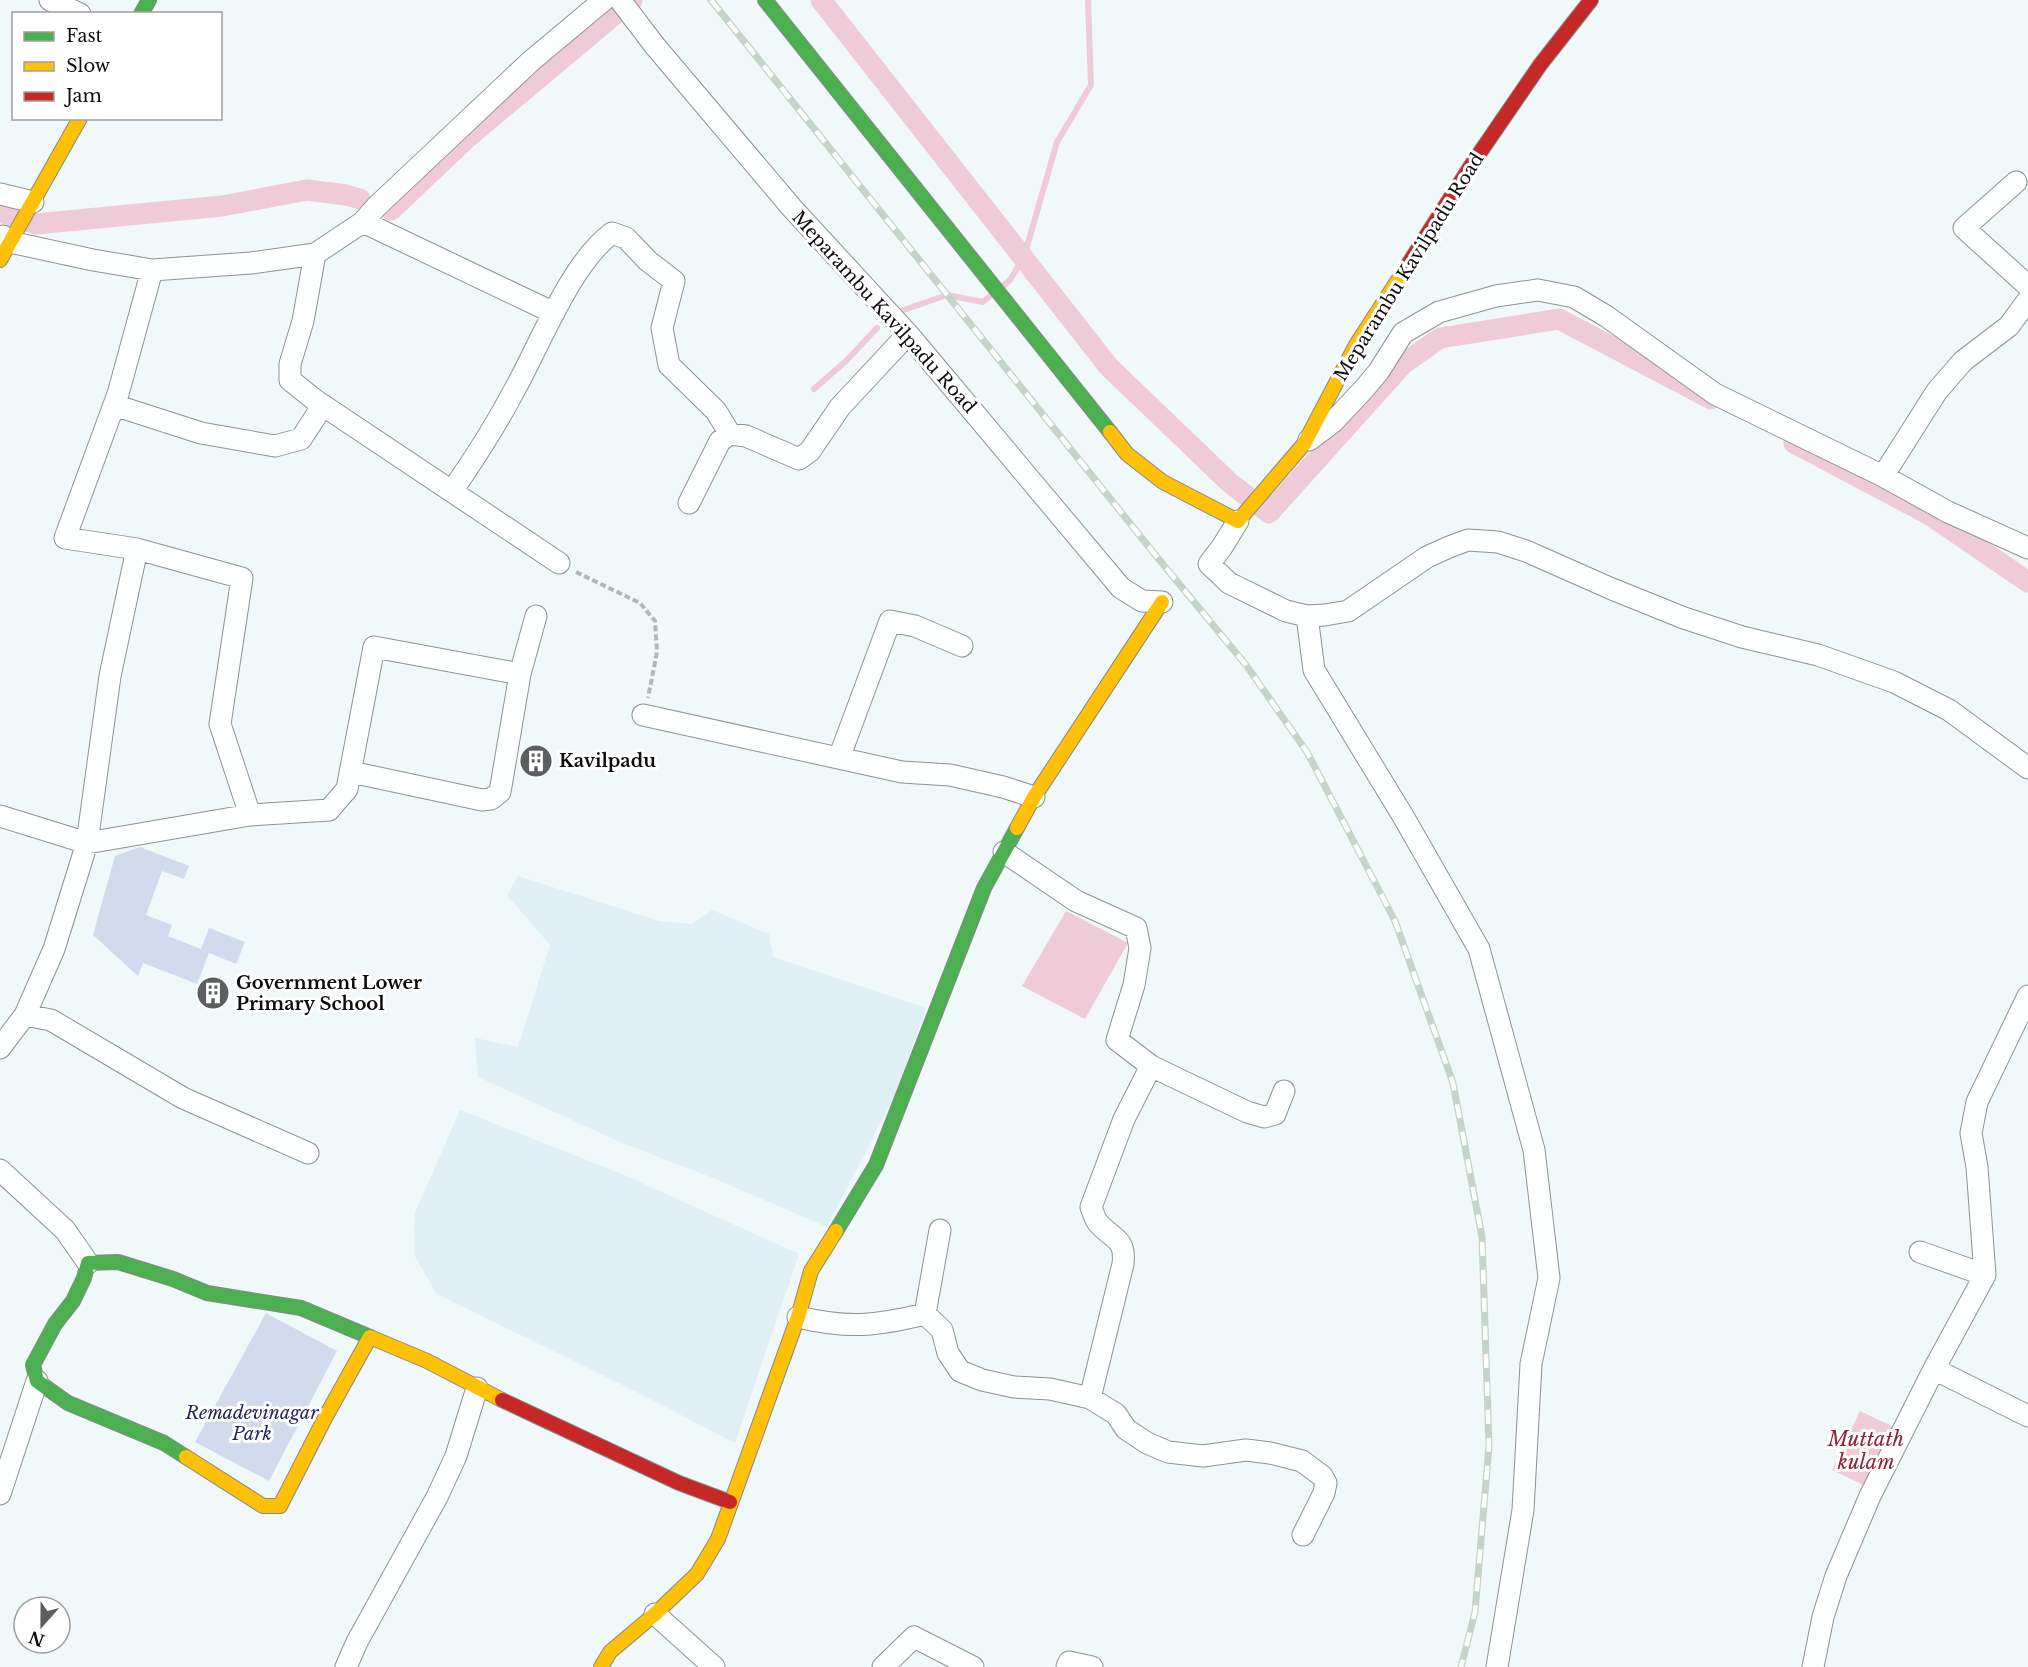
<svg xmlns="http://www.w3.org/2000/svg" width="2028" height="1667" viewBox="0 0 2028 1667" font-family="'Libre Baskerville',serif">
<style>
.farmland{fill:#def0f4}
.green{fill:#d2daed}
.water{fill:#efcad7}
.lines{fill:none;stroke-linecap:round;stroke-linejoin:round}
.stream{stroke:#efcad7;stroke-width:6}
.canal{stroke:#efcad7;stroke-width:21}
.street-casing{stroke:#8f9293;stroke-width:23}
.fast-casing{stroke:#858989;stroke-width:16}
.slow-casing{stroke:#858989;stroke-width:16}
.jam-casing{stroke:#858989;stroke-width:16}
.path{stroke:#b5b7b7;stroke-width:4;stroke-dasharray:6 3;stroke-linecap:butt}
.street{stroke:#fdfefe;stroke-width:21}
.fast{stroke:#4caf50;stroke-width:14}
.slow{stroke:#ffc107;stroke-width:14}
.jam{stroke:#c62828;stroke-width:14}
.rail-casing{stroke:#c5d4c9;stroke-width:7}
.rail{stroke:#fff;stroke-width:4.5;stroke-dasharray:14;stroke-linecap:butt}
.labels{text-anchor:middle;stroke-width:6;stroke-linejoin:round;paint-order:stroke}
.street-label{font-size:18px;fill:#0c0c0c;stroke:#fff}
.poi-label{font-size:18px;font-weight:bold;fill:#0c0c0c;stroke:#fff;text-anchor:start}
.park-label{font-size:18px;font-style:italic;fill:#29235c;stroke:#fff}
.water-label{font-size:20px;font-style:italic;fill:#90223e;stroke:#fff}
</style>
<rect width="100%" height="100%" fill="#f0f8f9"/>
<path class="farmland" d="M518,876L659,921L692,924L712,910L769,934L773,957L926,1008L897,1091L827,1227L713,1178L622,1143L478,1077L475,1038L518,1047L550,945L507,895Z
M460,1110L622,1174L799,1254L735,1443L633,1390L437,1294L414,1255L415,1213Z"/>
<path class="green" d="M140,847L189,866L184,879L162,871L146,915L172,925L168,936L201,949L209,928L245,942L236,964L209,953L197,984L143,963L138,976L93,935L115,856Z
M266,1313L337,1351L269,1481L195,1442Z"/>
<path class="water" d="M1066,911L1128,943L1085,1019L1022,986Z
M1860,1411L1900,1430L1872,1489L1832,1470Z"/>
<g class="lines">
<path class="stream" d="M1003,286L1010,280L1024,257L1057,142L1091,85L1088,0
M898,312L947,295L983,302L990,296
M814,389L846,361L877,328"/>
<path class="canal" d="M821,0L1109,367L1230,483L1269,513L1403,364L1440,338L1559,319L1711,399
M391,210L466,139L632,0
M0,212L36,224L222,206L307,190L346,195L360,199
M1794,443L1930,515L2028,582"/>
<g class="street-casing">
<path id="street" d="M50,0L80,14
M620,0L655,46L792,208L908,334L1121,588L1142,601L1162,602
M2016,182L1964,228L2028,286
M0,194L33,202
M363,222L554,313
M3,236L10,242L93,260L152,270L251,263L315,254L363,222L376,207L531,61L604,0
M315,254L303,321L290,364V380L315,400L559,563
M114,405L201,433L275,446L301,439L323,405
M1309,440L1333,422L1364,389L1379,371L1403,333L1439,312L1496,296L1538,290L1574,297L1606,316L1715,394L1883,476L1948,512L2028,548
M1883,476L1937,391L1963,361L2009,326L2028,300
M452,491C475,458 496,425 515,389C540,344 571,263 612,233L626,238L648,261L674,281L662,328L669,365L716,411L730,434
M689,503L720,441L730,434L746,436L799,459L810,451L840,407L908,334
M1238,521L1222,547L1209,564L1229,583L1286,611L1307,616L1325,615L1348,611L1427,557L1449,547L1468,540L1498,542L1526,551L1612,589L1684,618L1742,637L1818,655L1894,682L1949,710L2028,768
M137,549L65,538L118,394L152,270
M1307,616L1314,670L1403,816L1479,949L1534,1150L1549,1278L1531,1364L1523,1510L1497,1667
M643,715L902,772L950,775L1003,787L1034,797
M839,758L890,621L915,626L962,646
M351,772L482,800L491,799L500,792L520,674
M0,816L87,843L250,815L329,810L347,789L374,647L520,674L536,616
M1004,852L1076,901L1136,928L1140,948L1134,985L1117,1040L1151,1066L1247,1112L1264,1117L1275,1114L1284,1091
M25,1015L51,1020L183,1098L308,1153
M0,1048L25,1015L54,949L87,843L110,676L137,549L242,578L220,724L250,815
M0,1170L65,1230L88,1263
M1920,1252L1985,1275
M925,1314L940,1230
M798,1317C849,1329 875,1326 925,1314L942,1330L948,1353L960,1371L982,1380L1014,1387L1050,1389L1090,1398L1116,1414L1126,1429L1147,1443L1168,1452L1203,1456L1246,1450L1270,1453L1302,1461L1322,1476L1326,1483L1324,1493L1303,1535
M1934,1369L2028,1416
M1090,1398L1123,1264C1126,1239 1114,1240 1099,1224C1095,1220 1093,1212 1091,1207L1124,1119L1151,1066
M0,1494L37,1381
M655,1614L714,1667
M346,1667L357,1642L437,1497L456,1456L477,1388
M883,1667L914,1637L973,1667
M1067,1667L1069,1662L1092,1667
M1813,1667L1823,1617L1836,1576L1870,1496L1934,1369L1985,1275L1977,1167L1971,1133L1977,1102L2028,996"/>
</g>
<g class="fast-casing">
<path id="fast" d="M765,0L1110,432
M141,14L149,0
M836,1231L876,1165L984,888L1017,828
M186,1457L164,1443L68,1403L37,1381L33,1365L55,1324L73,1301L84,1278L88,1263L118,1262L173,1279L207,1293L301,1308L370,1337"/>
</g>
<g class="slow-casing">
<path id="slow" d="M0,260L80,118
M1110,432L1127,454L1163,482L1238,521L1304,444L1356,345L1407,266
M1017,828L1034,797L1162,602
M186,1457L263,1506H280L326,1416L370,1337L427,1361L502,1400
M601,1667L610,1652L655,1614L697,1574L718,1539L798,1317L811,1271L836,1231"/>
</g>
<g class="jam-casing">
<path id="jam" d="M1407,266L1470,167L1540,65L1591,0
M502,1400L679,1483L730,1502"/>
</g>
<path class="path" d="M576,572L640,603L655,621L657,652L648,698"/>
<use href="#street" class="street"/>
<use href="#fast" class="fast"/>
<use href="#slow" class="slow"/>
<use href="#jam" class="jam"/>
<g class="rail-casing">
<path id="rail" d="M711,0L1157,557L1246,665L1307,752L1395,921L1453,1083L1482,1237L1489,1446L1475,1612L1461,1667"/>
</g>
<use href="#rail" class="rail"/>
</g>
<defs>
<g id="building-disc" transform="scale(1.725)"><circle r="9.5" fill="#5c5f5f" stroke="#fff"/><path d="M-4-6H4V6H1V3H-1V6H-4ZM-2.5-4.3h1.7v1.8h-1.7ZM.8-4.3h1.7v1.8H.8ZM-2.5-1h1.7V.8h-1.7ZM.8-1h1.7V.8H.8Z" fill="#fff"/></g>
</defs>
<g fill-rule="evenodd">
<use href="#building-disc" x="536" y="761"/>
<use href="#building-disc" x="213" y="993"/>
</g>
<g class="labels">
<g class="street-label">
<text transform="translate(1409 267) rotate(-58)" y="6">Meparambu Kavilpadu Road</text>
<text transform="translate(884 312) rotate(48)" y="6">Meparambu Kavilpadu Road</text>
</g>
<g class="poi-label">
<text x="559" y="767">Kavilpadu</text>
<text x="236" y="989">Government Lower<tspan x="236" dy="21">Primary School</tspan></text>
</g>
<g class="park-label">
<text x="252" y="1419">Remadevinagar<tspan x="252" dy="21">Park</tspan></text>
</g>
<g class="water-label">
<text x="1866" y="1446">Muttath<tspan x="1866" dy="23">kulam</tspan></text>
</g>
</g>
<rect x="12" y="12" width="210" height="108" fill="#ffffff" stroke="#9e9e9e" stroke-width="1.5"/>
<rect x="24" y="32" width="30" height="9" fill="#4caf50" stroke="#9e9e9e" stroke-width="1.5"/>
<text x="66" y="42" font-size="18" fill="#0c0c0c">Fast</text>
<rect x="24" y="62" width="30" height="9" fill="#ffc107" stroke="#9e9e9e" stroke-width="1.5"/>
<text x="66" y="72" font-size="18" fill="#0c0c0c">Slow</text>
<rect x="24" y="92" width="30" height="9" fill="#c62828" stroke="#9e9e9e" stroke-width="1.5"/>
<text x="66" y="102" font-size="18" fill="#0c0c0c">Jam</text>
<g transform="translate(42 1625) rotate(201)"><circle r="28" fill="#ffffff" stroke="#9e9e9e" stroke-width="1.5"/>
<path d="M0-4.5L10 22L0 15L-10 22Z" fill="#5c5f5f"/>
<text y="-9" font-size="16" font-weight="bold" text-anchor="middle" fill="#0c0c0c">N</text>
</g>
</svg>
